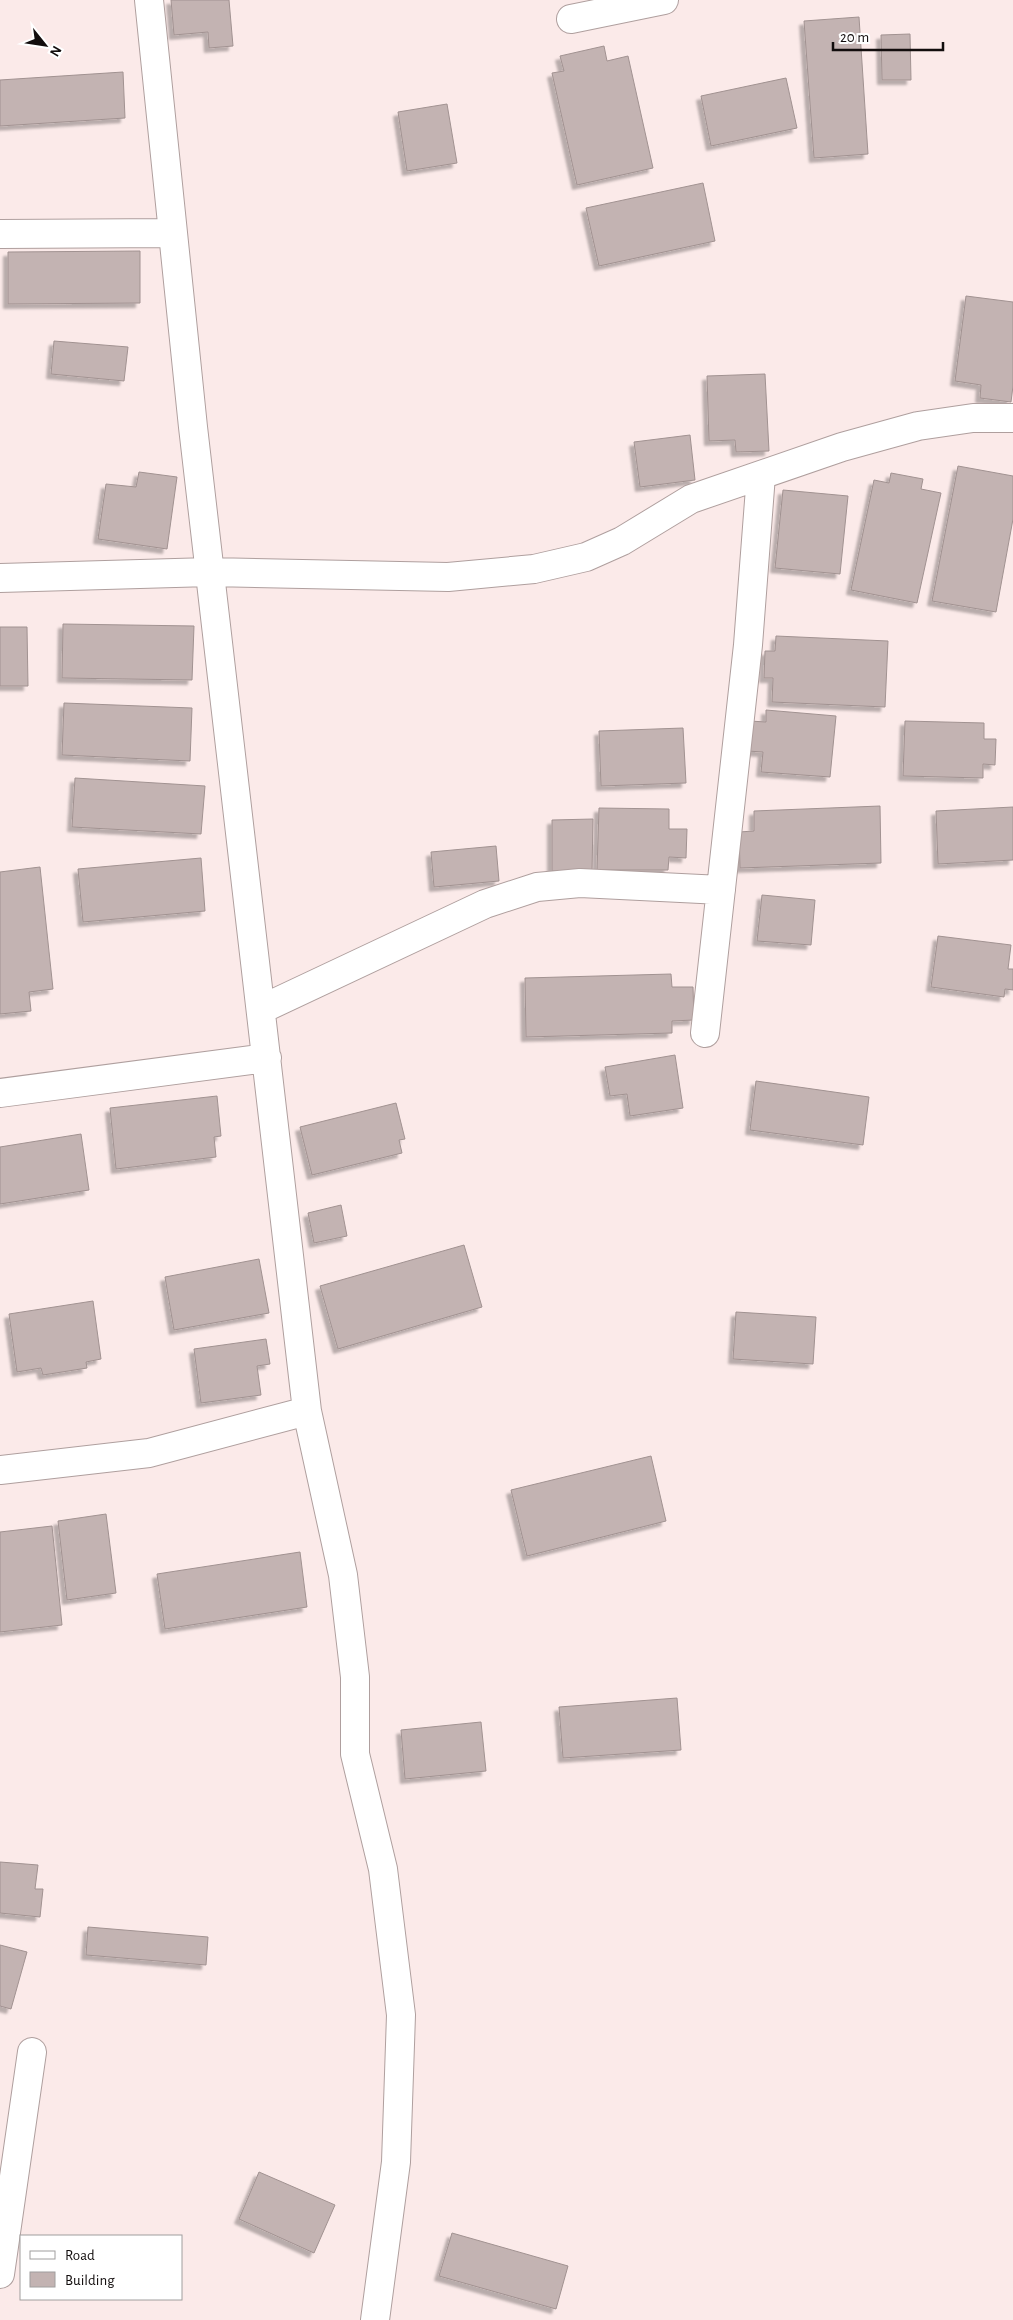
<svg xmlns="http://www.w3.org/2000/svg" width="1013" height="2320" viewBox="0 0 1013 2320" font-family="'Alegreya Sans',sans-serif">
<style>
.building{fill:#c3b3b2;stroke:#a19291;filter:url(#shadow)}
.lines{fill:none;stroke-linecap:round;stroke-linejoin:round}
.minor-casing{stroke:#af9f9e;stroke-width:30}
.minor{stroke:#fff;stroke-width:28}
</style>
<defs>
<filter id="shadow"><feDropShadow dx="-4.5" dy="4.5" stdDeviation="1" flood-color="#0004"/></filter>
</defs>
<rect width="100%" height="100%" fill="#fbeae9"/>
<path class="building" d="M171,0H229L233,46L209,48L208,32L174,35Z
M859,17L868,154L814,158L804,21Z
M910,34L911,80H882L881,35Z
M604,46L607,61L628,56L653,168L577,185L552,73L564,71L560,56Z
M123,72L125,118L0,126V80Z
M786,78L797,128L711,146L701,96Z
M447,104L457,163L407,171L398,112Z
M703,183L715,241L599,266L586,208Z
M140,251V303L8,304V252Z
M966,296L1013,302V386L1011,402L980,398L981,385L955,381Z
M54,341L128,347L124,381L51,374Z
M765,374L769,451L736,452L735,440L709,441L707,376Z
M690,435L695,480L640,487L634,442Z
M958,466L1013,476V519L996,612L932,601Z
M139,472L177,477L167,549L98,539L106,484L136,487Z
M891,473L923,479L921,489L941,493L917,603L851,590L874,480L889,483Z
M783,490L848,496L840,574L775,568Z
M63,624L194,626L192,680L62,678Z
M0,627H27L28,686H0Z
M776,636L888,641L885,707L772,702L773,678H764L765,651H775Z
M64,703L192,708L190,761L62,755Z
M766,710L836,716L830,777L761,772L763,752L747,751L750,721L766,722Z
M905,721L984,723V739H996L995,765L983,764V778L903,776Z
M683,728L686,783L601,786L599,731Z
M75,778L205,786L201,834L72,827Z
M880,806L881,863L740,868L739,832L754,831V811Z
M1013,807V860L938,864L936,811Z
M599,808L669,809V829H687L686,858L669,857L668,870H597Z
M593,819L592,872L552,871V820Z
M496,846L499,881L434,887L431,852Z
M201,858L205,911L83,922L78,869Z
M40,867L53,989L29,992L31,1011L0,1014V872Z
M762,895L815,900L811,945L757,941Z
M938,936L1011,945L1008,969H1013V990L1005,989L1004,997L931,987Z
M671,974L672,987H693L694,1020L672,1021V1033L526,1037L525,978Z
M675,1055L683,1108L630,1116L627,1094L610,1096L605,1067Z
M756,1081L869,1097L863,1145L750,1130Z
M217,1096L221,1136L214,1137L216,1157L116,1169L110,1108Z
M396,1103L405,1139L399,1140L402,1153L312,1175L300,1127Z
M81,1134L89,1190L0,1204V1147Z
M341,1205L347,1236L314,1243L308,1213Z
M464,1245L482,1307L338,1349L320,1286Z
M259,1259L269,1313L174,1330L165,1277Z
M93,1301L101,1359L86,1362L87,1368L43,1375L41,1368L17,1372L9,1314Z
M736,1312L816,1317L813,1364L733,1359Z
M266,1339L270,1364L257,1366L261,1395L201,1403L194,1349Z
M651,1456L666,1521L527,1556L511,1490Z
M106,1514L116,1593L67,1600L58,1521Z
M52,1526L62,1625L0,1632V1532Z
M300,1552L307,1607L165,1629L157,1574Z
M677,1698L681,1750L563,1758L559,1707Z
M481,1722L486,1771L405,1779L401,1730Z
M0,1862L38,1865L35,1889H43L40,1917L0,1913Z
M88,1927L208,1937L206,1965L86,1955Z
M0,1945L27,1952L11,2009L0,2006Z
M259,2172L335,2205L314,2253L239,2219Z
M452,2233L568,2266L556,2309L439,2276Z"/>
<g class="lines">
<g class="minor-casing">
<path id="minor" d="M149,0L193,427L307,1411L343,1575L355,1677V1754L383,1869L401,2015L396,2162L375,2320
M571,19L664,0
M0,234L173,233
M0,578L210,572L448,577L534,569L586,557L622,541L691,499L842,447L918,426L973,418H1013
M262,1009L485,904L537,887L580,883L721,890
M705,1033L748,645L761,475
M0,1093L267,1058
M0,1470L149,1453L307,1411
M0,2274L32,2052"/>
</g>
<use href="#minor" class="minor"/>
</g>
<rect x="20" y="2235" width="162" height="65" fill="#ffffff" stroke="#a09e9e"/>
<rect x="30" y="2251" width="25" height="8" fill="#ffffff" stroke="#a09e9e"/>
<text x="65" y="2260" font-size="15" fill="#120d0d">Road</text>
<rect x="30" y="2272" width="25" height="15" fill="#c3b3b2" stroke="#a09e9e"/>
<text x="65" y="2285" font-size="15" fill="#120d0d">Building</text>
<g transform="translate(45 45) rotate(120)" stroke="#ffffff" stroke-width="4" paint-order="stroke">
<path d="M0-4L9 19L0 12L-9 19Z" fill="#120d0d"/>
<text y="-8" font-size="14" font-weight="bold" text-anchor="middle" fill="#120d0d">N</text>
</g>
<path d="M833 42v8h110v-8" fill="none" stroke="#120d0d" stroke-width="2.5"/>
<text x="840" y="42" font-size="15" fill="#120d0d" stroke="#ffffff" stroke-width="4" paint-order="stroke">20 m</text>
</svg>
